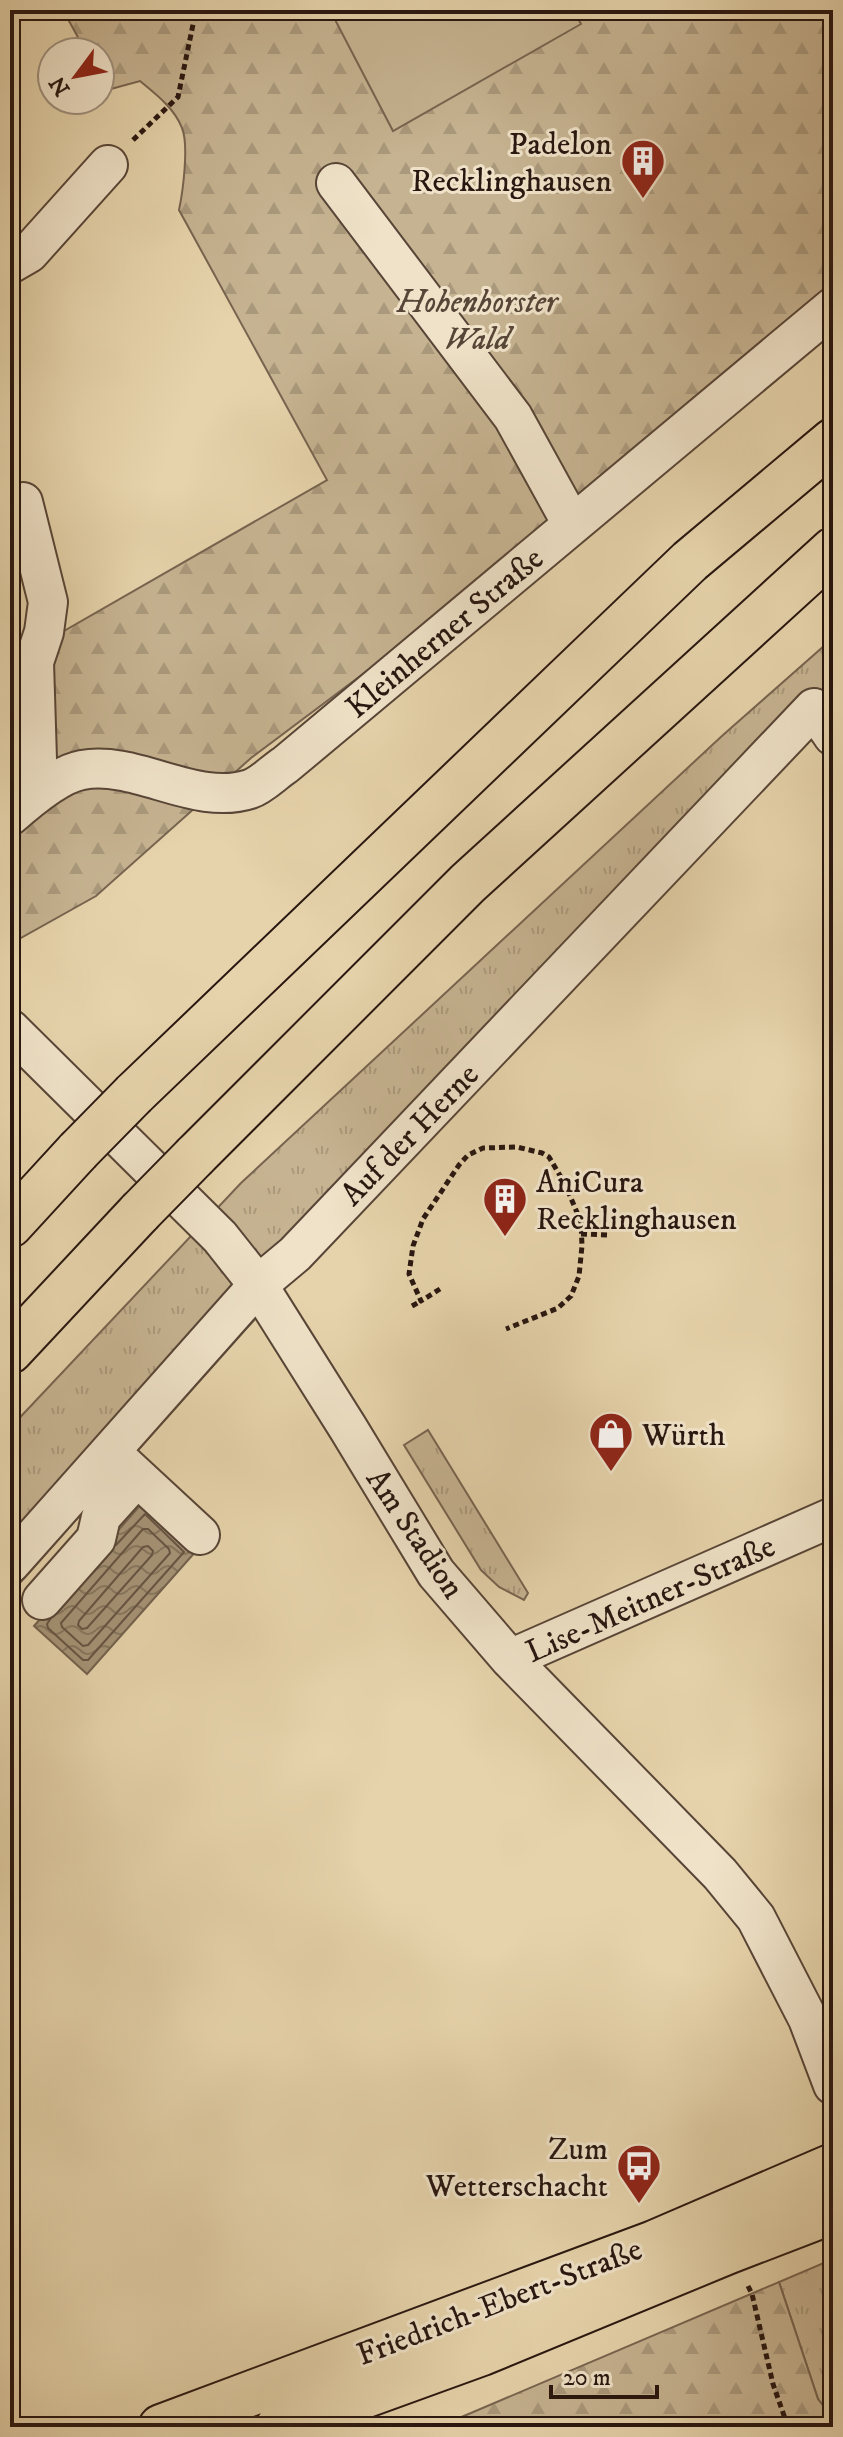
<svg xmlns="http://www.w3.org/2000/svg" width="843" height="2437" viewBox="0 0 843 2437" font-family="'IM FELL DW Pica',serif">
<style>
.grass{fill:url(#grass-tufts);stroke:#776450;stroke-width:2}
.forest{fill:url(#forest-firs);stroke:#776450;stroke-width:2}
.pitch{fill:#c6b391;stroke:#776450;stroke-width:2}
.water{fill:url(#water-waves);stroke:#73614d;stroke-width:2}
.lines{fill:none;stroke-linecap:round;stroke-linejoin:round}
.shore{stroke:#665443;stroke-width:2}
.minor-casing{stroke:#584537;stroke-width:42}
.major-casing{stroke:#281610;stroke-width:48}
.highway-casing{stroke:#281610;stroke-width:48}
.path{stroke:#281610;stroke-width:5;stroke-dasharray:6 4;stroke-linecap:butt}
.minor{stroke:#efe2c8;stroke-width:38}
.major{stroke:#e6d3ab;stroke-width:44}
.highway{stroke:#e6d3ab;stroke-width:44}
.highway-bridge-casing{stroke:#281610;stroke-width:48;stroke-linecap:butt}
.highway-bridge{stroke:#e6d3ab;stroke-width:44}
.labels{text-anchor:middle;stroke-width:6;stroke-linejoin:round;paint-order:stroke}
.poi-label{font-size:32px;fill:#281610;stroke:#efe2c8;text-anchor:end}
.park-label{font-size:32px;font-style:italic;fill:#574537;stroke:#efe2c8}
.street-label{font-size:32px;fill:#281610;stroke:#efe2c8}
</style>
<defs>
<pattern id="grass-tufts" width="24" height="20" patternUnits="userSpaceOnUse" patternTransform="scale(2)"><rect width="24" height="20" fill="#c6b391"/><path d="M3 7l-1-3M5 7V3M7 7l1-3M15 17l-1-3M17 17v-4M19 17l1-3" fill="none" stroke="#aa997c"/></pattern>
<pattern id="forest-firs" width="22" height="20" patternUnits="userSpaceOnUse" patternTransform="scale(2)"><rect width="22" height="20" fill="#c6b391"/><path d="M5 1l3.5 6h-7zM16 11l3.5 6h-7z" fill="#aa997c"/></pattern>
<pattern id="water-waves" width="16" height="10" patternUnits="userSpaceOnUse" patternTransform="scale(2)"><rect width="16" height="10" fill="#a59376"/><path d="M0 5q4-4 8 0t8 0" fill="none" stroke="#86775f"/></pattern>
</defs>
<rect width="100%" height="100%" fill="#e6d3ab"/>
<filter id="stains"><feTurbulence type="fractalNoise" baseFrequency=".0025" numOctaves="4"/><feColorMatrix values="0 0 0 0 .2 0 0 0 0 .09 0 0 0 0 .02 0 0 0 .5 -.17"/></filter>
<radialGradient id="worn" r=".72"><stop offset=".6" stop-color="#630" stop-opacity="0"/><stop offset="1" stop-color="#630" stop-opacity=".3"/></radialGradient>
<path class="grass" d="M833,638V706L779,751L246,1329L10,1594V1428L241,1183L723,735Z
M428,1430L528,1593L524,1600L499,1587L481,1570L404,1445Z
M833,2259V2418L818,2399L779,2282Z"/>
<path class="forest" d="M63,10H833V295L515,560L251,758L96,896L10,944V662L327,480L179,210C183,191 189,145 182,128C175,109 156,94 140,81L107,90L100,77V52H86Z
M779,2282L818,2399L833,2418V2427H794L791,2421L775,2427H438Z"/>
<path class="pitch" d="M330,10H573L581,24L393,131Z"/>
<path class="water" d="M144,1501L197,1550L87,1674L34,1626Z"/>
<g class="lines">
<path class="shore" d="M143,1529H148L169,1549L170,1553L88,1645L83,1646L62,1627L61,1623Z
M148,1546L153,1551L152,1555L87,1628L82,1629L78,1625L79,1621L143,1547Z
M51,1618L47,1624L48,1628L83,1660H88L184,1552L145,1514L116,1545"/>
<g class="minor-casing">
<path id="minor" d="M336,183L513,417L572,524
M10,264L29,253L108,165
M23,502L48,602L44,632L34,662L38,792
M10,816C27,801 59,774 82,770C137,760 196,807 250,789C262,785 274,772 285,765L833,307
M10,1029L220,1237L258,1285L348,1428L436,1573L510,1659L720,1874L756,1918L808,2019L833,2085
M119,1460L200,1535
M10,1564L258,1285L295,1254L814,708L833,736
M42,1600L96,1539L101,1517L137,1477
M510,1659L833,1517"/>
</g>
<g class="major-casing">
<path id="major" d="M161,2427L654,2243L833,2166
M278,2427L482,2353L729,2251L833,2211"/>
</g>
<g class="highway-casing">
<path id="highway" d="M134,1094L690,561L833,441
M195,1156L468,883L833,550
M10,1225L78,1151
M10,1351L140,1212"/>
</g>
<path class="path" d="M133,140L178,97L196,10
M581,1234L608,1235
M440,1289L421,1301L409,1274L413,1246L423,1219L459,1165L468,1155L483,1148L517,1147L542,1153L549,1157L565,1184L581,1222L582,1246L579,1276L571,1296L558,1308L506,1329
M412,1306L421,1301
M748,2286L752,2294L773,2384L788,2427"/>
<use href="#minor" class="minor"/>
<use href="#major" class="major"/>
<use href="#highway" class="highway"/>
<g class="highway-bridge-casing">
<path id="highway-bridge" d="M78,1151L134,1094
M140,1212L195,1156"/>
</g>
<use href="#highway-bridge" class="highway-bridge"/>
</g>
<defs>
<g id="building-pin" transform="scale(2.3)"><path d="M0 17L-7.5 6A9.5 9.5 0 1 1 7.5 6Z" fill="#8f2418" stroke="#efe2c8"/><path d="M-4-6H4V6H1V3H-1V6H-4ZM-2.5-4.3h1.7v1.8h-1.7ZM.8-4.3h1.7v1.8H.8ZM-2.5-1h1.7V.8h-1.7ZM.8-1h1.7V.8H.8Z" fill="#fff"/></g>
<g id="shop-pin" transform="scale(2.3)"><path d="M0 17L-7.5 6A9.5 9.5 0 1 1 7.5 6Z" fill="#8f2418" stroke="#efe2c8"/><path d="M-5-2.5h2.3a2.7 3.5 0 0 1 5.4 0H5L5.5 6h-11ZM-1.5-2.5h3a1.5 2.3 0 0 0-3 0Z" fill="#fff"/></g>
<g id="bus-pin" transform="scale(2.3)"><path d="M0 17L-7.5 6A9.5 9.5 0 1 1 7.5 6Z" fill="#8f2418" stroke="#efe2c8"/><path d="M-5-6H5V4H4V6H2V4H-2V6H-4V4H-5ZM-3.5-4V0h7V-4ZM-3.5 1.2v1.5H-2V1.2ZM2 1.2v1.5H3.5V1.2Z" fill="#fff"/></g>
</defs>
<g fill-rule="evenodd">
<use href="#building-pin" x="643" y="161"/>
<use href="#building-pin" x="505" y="1199"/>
<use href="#shop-pin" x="611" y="1434"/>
<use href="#bus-pin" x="639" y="2166"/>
</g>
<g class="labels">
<g class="poi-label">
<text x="612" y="154">Padelon<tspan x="612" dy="37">Recklinghausen</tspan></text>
<text x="536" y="1192" text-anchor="start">AniCura<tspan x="536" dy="37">Recklinghausen</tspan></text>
<text x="642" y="1445" text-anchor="start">Würth</text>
<text x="608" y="2159">Zum<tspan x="608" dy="37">Wetterschacht</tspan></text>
</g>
<g class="park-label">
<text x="477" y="312">Hohenhorster<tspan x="477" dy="37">Wald</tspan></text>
</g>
<g class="street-label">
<text transform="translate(444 632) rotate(-40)" y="11">Kleinherner Straße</text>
<text transform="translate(409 1134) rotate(-46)" y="11">Auf der Herne</text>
<text transform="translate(416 1533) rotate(56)" y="11">Am Stadion</text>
<text transform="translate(650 1598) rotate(-24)" y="11">Lise-Meitner-Straße</text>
<text transform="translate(499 2301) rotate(-21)" y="11">Friedrich-Ebert-Straße</text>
</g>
</g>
<rect width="843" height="2437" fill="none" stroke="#e6d3ab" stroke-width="40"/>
<rect x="12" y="12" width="819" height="2413" fill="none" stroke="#281610" stroke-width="4"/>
<rect x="20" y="20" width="803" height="2397" fill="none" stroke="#281610" stroke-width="2"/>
<g transform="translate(76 76) rotate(238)"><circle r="38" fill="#efe2c8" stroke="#9f907e" stroke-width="2"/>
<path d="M0-6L14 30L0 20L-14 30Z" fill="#8f2418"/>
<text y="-12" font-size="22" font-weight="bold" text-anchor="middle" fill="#281610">N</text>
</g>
<path d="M551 2385v12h106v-12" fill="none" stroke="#281610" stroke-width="4"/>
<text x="563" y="2385" font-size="24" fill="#281610" stroke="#efe2c8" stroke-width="6" paint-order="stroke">20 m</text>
<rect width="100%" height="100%" filter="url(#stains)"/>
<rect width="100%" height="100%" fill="url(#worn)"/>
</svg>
